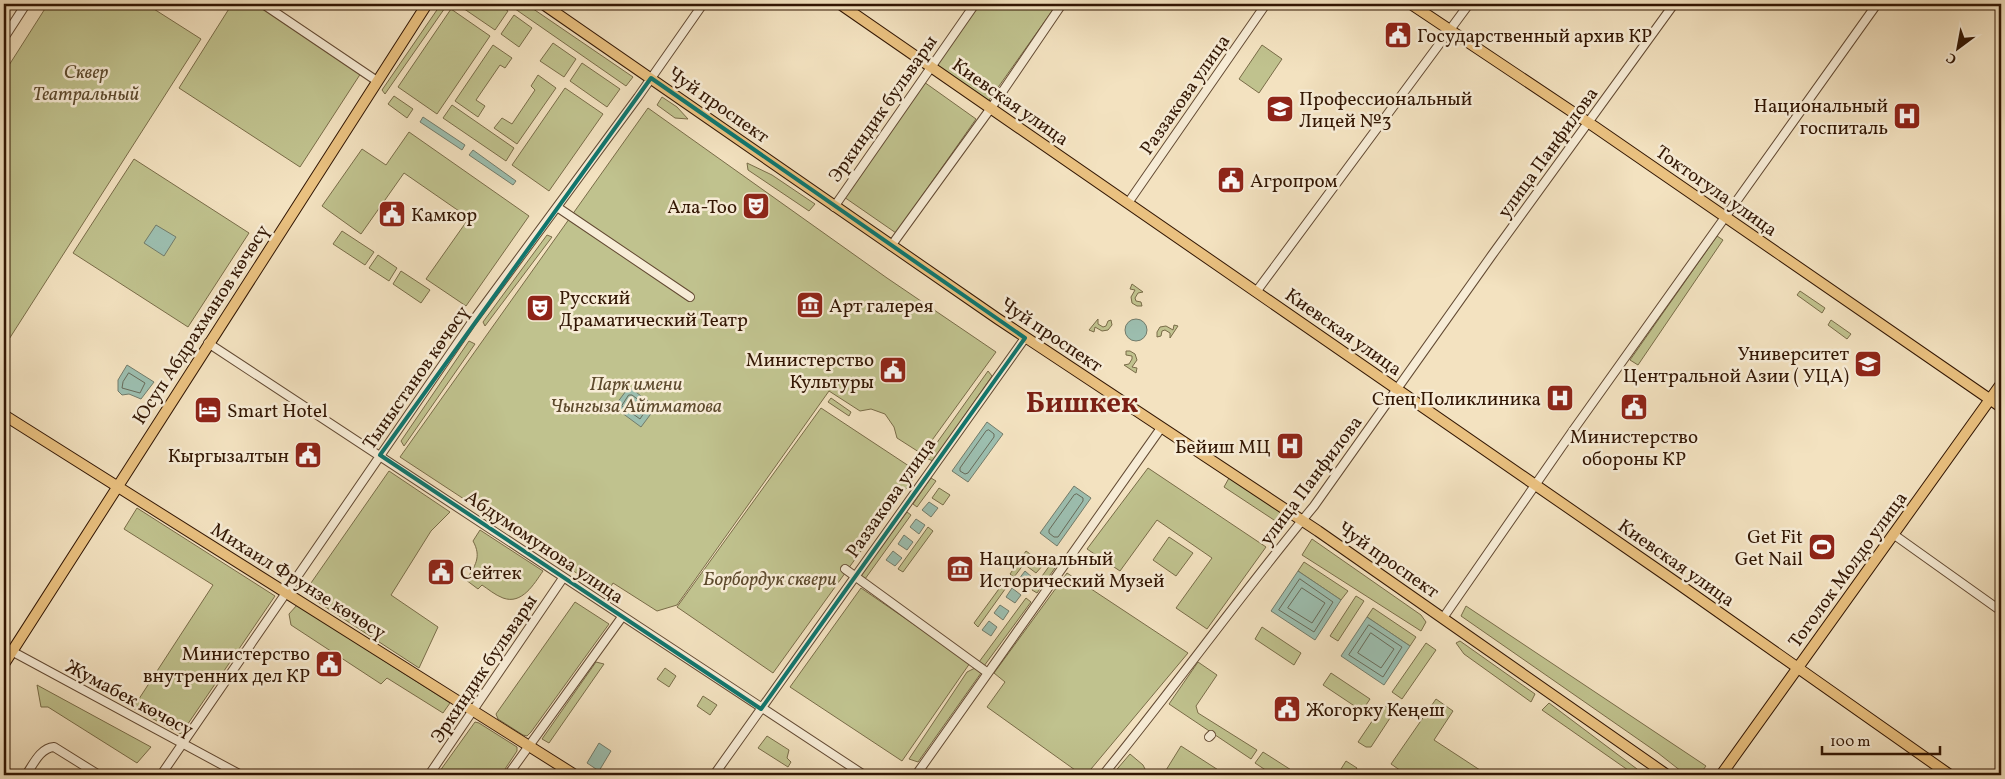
<svg xmlns="http://www.w3.org/2000/svg" width="2005" height="779" viewBox="0 0 2005 779" font-family="Vollkorn,serif">
<style>
.green{fill:#c0c28e;stroke:#796c48}
.water{fill:#9cbeaf;stroke:#727b6a}
.lines{fill:none;stroke-linecap:round;stroke-linejoin:round}
.shore{stroke:#676a59;stroke-width:1}
.minor-casing{stroke:#624932;stroke-width:10}
.major-casing{stroke:#321603;stroke-width:12}
.minor{stroke:#f7ecd6;stroke-width:8}
.major{stroke:#eac180;stroke-width:10}
.marked{fill:none;stroke:#0f766e;stroke-width:4;stroke-linejoin:round}
.labels{text-anchor:middle;stroke-width:5;stroke-linejoin:round;paint-order:stroke}
.poi-label{font-size:19px;fill:#321603;stroke:#f7ecd6;text-anchor:start}
.park-label{font-size:19px;font-style:italic;fill:#5d4a2d;stroke:#f7ecd6}
.street-label{font-size:19px;fill:#321603;stroke:#f7ecd6}
.town-label{font-size:29px;font-weight:bold;fill:#7a1f14;stroke:#f7ecd6}
</style>
<rect width="100%" height="100%" fill="#f3e2c0"/>
<filter id="stains"><feTurbulence type="fractalNoise" baseFrequency=".004" numOctaves="4"/><feColorMatrix values="0 0 0 0 .2 0 0 0 0 .09 0 0 0 0 .02 0 0 0 .5 -.17"/></filter>
<radialGradient id="worn" r=".72"><stop offset=".6" stop-color="#630" stop-opacity="0"/><stop offset="1" stop-color="#630" stop-opacity=".3"/></radialGradient>
<path class="green" d="M48,4H146L201,39L4,347V73Z
M232,4H261L361,73L300,167L179,88Z
M441,4L447,5L385,94L382,90Z
M457,4H497L508,11L495,30Z
M508,4H526L633,77L626,86Z
M979,4H1057L987,103L935,66Z
M451,9L490,36L437,114L398,87Z
M514,15L532,28L519,47L501,34Z
M553,43L576,59L564,77L540,61Z
M493,45L512,58L505,68L500,65L476,100L485,106L478,117L455,101Z
M1262,45L1282,59L1259,93L1239,79Z
M582,63L620,89L607,107L570,81Z
M538,75L556,88L517,144L494,128L502,118L512,124L535,90L531,86Z
M924,82L976,119L896,233L844,197Z
M565,88L603,114L549,191L512,165Z
M394,96L413,109L407,118L388,104Z
M662,97L677,107L688,119L675,118L657,105Z
M452,105L514,148L506,161L443,118Z
M648,108L887,278L996,352L922,454L897,438L894,427L885,414L871,409L860,411L829,391L677,605L657,611L613,583L607,593L400,457Z
M409,132L529,216L466,306L426,279L469,218L404,173L361,234L322,206L362,149L386,165Z
M134,159L249,233L188,327L73,253Z
M747,163L772,175L815,204L809,211L748,170Z
M342,231L374,252L365,265L333,244Z
M547,235L552,237L485,326L483,322Z
M1717,236L1723,240L1638,365L1630,360Z
M378,255L397,268L389,281L369,268Z
M401,271L430,290L421,303L393,284Z
M1132,284L1143,292L1138,293L1135,298L1136,301L1141,302L1142,306H1137L1132,303L1131,297L1135,290L1130,289Z
M1800,291L1825,308L1822,313L1797,295Z
M1098,319V324L1103,327L1106,326L1108,321L1111,320L1112,325L1108,330L1102,331L1095,327L1094,332L1089,330Z
M1831,320L1851,334L1847,339L1828,325Z
M1174,325L1178,326L1170,338V333L1165,330L1162,331L1161,336L1157,337V332L1160,327L1166,326L1173,330Z
M469,341L475,344L404,446L401,441Z
M1126,351H1130L1135,354L1137,360L1132,367L1137,368L1136,373L1124,365L1129,364L1132,359V356L1126,355Z
M988,371L992,376L933,461L926,458Z
M831,398L851,412L849,416L828,402Z
M821,408L918,472L773,673L677,607Z
M1148,468L1266,547L1207,629L1176,608L1212,558L1157,520L1120,571L1087,549Z
M389,471L450,512L431,531L391,595L438,627L419,668L304,593Z
M931,478L936,481L917,507L913,504Z
M1229,478L1283,514L1277,522L1224,487Z
M939,488L950,495L943,505L932,498Z
M137,508L275,596L181,734L133,708L213,585L124,529Z
M907,512L911,515L865,579L860,576Z
M928,527L933,531L903,572L898,569Z
M480,530L543,571C534,584 522,605 503,598C495,595 488,589 482,585L478,589L466,580C475,566 482,557 473,541Z
M1169,537L1193,553L1176,576L1153,560Z
M1312,539L1421,615L1426,622L1421,631L1302,555Z
M1026,551L1044,564L1036,573L1024,564L1014,577L1010,574Z
M1304,562L1348,591L1341,600L1298,571Z
M1050,565L1055,568L1037,593L1032,590Z
M1067,573L1188,653L1086,775H1082L987,707L1005,682L994,673Z
M1004,582L1008,585L978,627L974,623Z
M861,588L970,663L902,761L790,687Z
M1356,596L1364,601L1338,641L1330,636Z
M1026,598L1031,602L984,666L979,662Z
M575,602L609,624L531,732L527,736L523,735L498,719L496,714Z
M297,605L450,703L443,713L387,678L381,684L291,625L289,614Z
M1466,606L1706,766L1699,775H1686L1658,753L1461,616Z
M1373,608L1416,637L1410,646L1367,617Z
M1262,627L1301,653L1294,665L1255,639Z
M1460,641L1535,694L1531,702L1464,654L1456,643Z
M1426,643L1436,650L1402,699L1392,692Z
M596,662L604,664L549,743L542,739Z
M1198,662L1217,675L1196,706L1198,713L1257,750L1251,759L1169,704Z
M665,668L676,676L669,687L657,679Z
M975,668L981,673L918,762L909,759L967,672Z
M1331,673L1370,699L1362,711L1323,685Z
M37,685L151,747L137,763L48,707H41Z
M703,696L717,705L710,715L697,706Z
M1436,699L1453,711L1434,740L1483,772L1480,775H1407L1391,764Z
M1549,703L1645,775H1635L1542,710Z
M1383,705L1394,712L1371,747H1366L1358,742Z
M475,722L479,723L517,747V751L501,775H437Z
M767,736L789,750L787,758L791,762L788,767L758,748Z
M1181,746L1226,775H1163Z
M1263,752L1299,775H1273L1255,763Z
M1130,754L1143,765L1148,775H1112Z
M1346,761L1357,768L1354,773H1349L1341,769Z"/>
<path class="water" d="M423,117L465,145L462,150L420,122Z
M473,150L516,181L513,185L469,155Z
M156,225L176,237L164,256L144,243Z
M1125 330a11 11 0 1 1 22 0a11 11 0 1 1-22 0Z
M127,365L154,382L141,399L129,394L122,395L118,391V380Z
M629,387L656,407L641,427L614,407Z
M987,422L1003,434L968,482L952,471Z
M1074,486L1091,498L1057,546L1040,533Z
M929,502L938,508L931,517L922,510Z
M916,519L925,525L919,534L910,527Z
M904,535L913,542L907,550L898,544Z
M893,551L902,558L895,566L886,560Z
M1025,571L1033,578L1027,586L1018,580Z
M1298,571L1341,600L1315,640L1271,611Z
M1012,588L1021,595L1015,603L1006,597Z
M1000,605L1009,611L1003,620L994,613Z
M1367,617L1410,646L1384,685L1341,656Z
M989,621L997,627L991,636L982,630Z
M599,743L611,751L599,771L587,763Z"/>
<g class="lines">
<path class="shore" d="M129,373L145,383L140,393L122,388L123,382Z
M629,395H632L648,407L640,419L622,406Z
M989,430L994,434V437L968,473L965,474L960,471V468L986,431Z
M1077,494L1083,498V501L1058,537H1054L1049,533V530L1074,495Z
M1300,579L1333,602L1314,632L1279,610Z
M1302,588L1325,603L1312,623L1288,608Z
M1369,625L1402,647L1383,677L1349,655Z
M1371,633L1394,649L1381,668L1358,653Z"/>
<g class="minor-casing">
<path id="minor" d="M263,4L377,81
M4,38L26,4
M1128,203L1266,4
M557,207L690,297
M834,207L975,4
M891,246L996,101L1062,4
M1256,292L1469,4
M208,343L864,775
M1893,534L2001,611
M845,569L988,673
M1443,618L1574,429L1877,4
M4,647L241,775
M1209,737L1211,735
M26,775C33,765 40,748 54,747L99,775
M161,775L472,322L638,97L703,4
M429,775L563,578
M508,775L622,617
M714,775L1025,338
M916,775L1161,428
M1103,775C1175,687 1241,594 1314,506L1492,255L1674,4"/>
</g>
<g class="major-casing">
<path id="major" d="M543,4L998,319L1318,531L1667,775
M840,4L1680,585L1950,775
M1411,4L1595,127L2001,407
M4,415L575,775
M4,664L427,4
M1721,775L2001,384"/>
</g>
<use href="#minor" class="minor"/>
<use href="#major" class="major"/>
</g>
<path class="marked" d="M651,78L1025,338L761,709L380,455Z"/>
<defs>
<g id="civic-square" transform="scale(1.4375)"><rect x="-9" y="-9" width="18" height="18" rx="4" fill="#8f2418" stroke="#f7ecd6"/><path d="M-.6-6.5H3V-4.5H.6V-3L4-1V1h2V6H-6V1h2V-1L-.6-3ZM-1.2 2.5V6h2.4V2.5Z" fill="#fff"/></g>
<g id="university-square" transform="scale(1.4375)"><rect x="-9" y="-9" width="18" height="18" rx="4" fill="#8f2418" stroke="#f7ecd6"/><path d="M0-5L7-2L0 1L-7-2ZM-4 1L0 2.5L4 1V4Q0 6-4 4Z" fill="#fff"/></g>
<g id="hospital-square" transform="scale(1.4375)"><rect x="-9" y="-9" width="18" height="18" rx="4" fill="#8f2418" stroke="#f7ecd6"/><path d="M-5-5h3v3.5h4V-5h3V5h-3V1.5h-4V5h-3Z" fill="#fff"/></g>
<g id="theatre-square" transform="scale(1.4375)"><rect x="-9" y="-9" width="18" height="18" rx="4" fill="#8f2418" stroke="#f7ecd6"/><path d="M-5-5.5Q0-4 5-5.5V0Q5 5 0 6Q-5 5-5 0ZM-3.3-2.5H-1v1.5H-3.3ZM1-2.5H3.3v1.5H1ZM-2.8 1Q0 5.5 2.8 1Z" fill="#fff"/></g>
<g id="museum-square" transform="scale(1.4375)"><rect x="-9" y="-9" width="18" height="18" rx="4" fill="#8f2418" stroke="#f7ecd6"/><path d="M0-6L6-3V-2H-6V-3ZM-5-1h2V3h-2ZM-1-1h2V3h-2ZM3-1h2V3H3ZM-6 4H6V6H-6Z" fill="#fff"/></g>
<g id="hotel-square" transform="scale(1.4375)"><rect x="-9" y="-9" width="18" height="18" rx="4" fill="#8f2418" stroke="#f7ecd6"/><path d="M-6-4.5h1.5V1H6V5H4.5V3h-9V5H-6ZM-4 0a1.8 1.8 0 1 1 3.6 0ZM.5 0V-2.5h3Q6-2.5 6 0Z" fill="#fff"/></g>
<g id="stadium-square" transform="scale(1.4375)"><rect x="-9" y="-9" width="18" height="18" rx="4" fill="#8f2418" stroke="#f7ecd6"/><path d="M0-5a6.5 5 0 1 0 0 10a6.5 5 0 1 0 0-10ZM-3.5-1.8h7v3.6h-7Z" fill="#fff"/></g>
</defs>
<g fill-rule="evenodd">
<use href="#civic-square" x="1398" y="35"/>
<use href="#university-square" x="1280" y="109"/>
<use href="#hospital-square" x="1907" y="116"/>
<use href="#civic-square" x="1231" y="180"/>
<use href="#theatre-square" x="756" y="206"/>
<use href="#civic-square" x="392" y="214"/>
<use href="#museum-square" x="810" y="305"/>
<use href="#theatre-square" x="540" y="308"/>
<use href="#university-square" x="1868" y="364"/>
<use href="#civic-square" x="893" y="370"/>
<use href="#hospital-square" x="1560" y="398"/>
<use href="#civic-square" x="1634" y="407"/>
<use href="#hotel-square" x="208" y="410"/>
<use href="#hospital-square" x="1290" y="446"/>
<use href="#civic-square" x="308" y="455"/>
<use href="#stadium-square" x="1822" y="547"/>
<use href="#museum-square" x="960" y="569"/>
<use href="#civic-square" x="441" y="572"/>
<use href="#civic-square" x="329" y="664"/>
<use href="#civic-square" x="1287" y="709"/>
</g>
<g class="labels">
<g class="poi-label">
<text x="1417" y="42">Государственный архив КР</text>
<text x="1299" y="105">Профессиональный<tspan x="1299" dy="22">Лицей №3</tspan></text>
<text x="1888" y="112" text-anchor="end">Национальный<tspan x="1888" dy="22">госпиталь</tspan></text>
<text x="1250" y="187">Агропром</text>
<text x="737" y="213" text-anchor="end">Ала-Тоо</text>
<text x="411" y="221">Камкор</text>
<text x="559" y="304">Русский<tspan x="559" dy="22">Драматический Театр</tspan></text>
<text x="829" y="312">Арт галерея</text>
<text x="1849" y="360" text-anchor="end">Университет<tspan x="1849" dy="22">Центральной Азии ( УЦА)</tspan></text>
<text x="874" y="366" text-anchor="end">Министерство<tspan x="874" dy="22">Культуры</tspan></text>
<text x="1541" y="405" text-anchor="end">Спец Поликлиника</text>
<text x="227" y="417">Smart Hotel</text>
<text x="1634" y="443" text-anchor="middle">Министерство<tspan x="1634" dy="22">обороны КР</tspan></text>
<text x="1271" y="453" text-anchor="end">Бейиш МЦ</text>
<text x="289" y="462" text-anchor="end">Кыргызалтын</text>
<text x="1803" y="543" text-anchor="end">Get Fit<tspan x="1803" dy="22">Get Nail</tspan></text>
<text x="979" y="565">Национальный<tspan x="979" dy="22">Исторический Музей</tspan></text>
<text x="460" y="579">Сейтек</text>
<text x="310" y="660" text-anchor="end">Министерство<tspan x="310" dy="22">внутренних дел КР</tspan></text>
<text x="1306" y="716">Жогорку Кеңеш</text>
</g>
<g class="park-label">
<text x="86" y="78">Сквер<tspan x="86" dy="22">Театральный</tspan></text>
<text x="636" y="390">Парк имени<tspan x="636" dy="22">Чынгыза Айтматова</tspan></text>
<text x="770" y="585">Борбордук сквери</text>
</g>
<g class="street-label">
<text transform="translate(1184 94) rotate(-55)" y="7">Раззакова улица</text>
<text transform="translate(1011 101) rotate(35)" y="7">Киевская улица</text>
<text transform="translate(719 104) rotate(35)" y="7">Чуй проспект</text>
<text transform="translate(882 108) rotate(-55)" y="7">Эркиндик бульвары</text>
<text transform="translate(1547 152) rotate(-54)" y="7">улица Панфилова</text>
<text transform="translate(1717 190) rotate(35)" y="7">Токтогула улица</text>
<text transform="translate(200 324) rotate(-57)" y="7">Юсуп Абдрахманов көчөсү</text>
<text transform="translate(1344 331) rotate(35)" y="7">Киевская улица</text>
<text transform="translate(1052 334) rotate(34)" y="7">Чуй проспект</text>
<text transform="translate(415 377) rotate(-55)" y="7">Тыныстанов көчөсү</text>
<text transform="translate(1310 480) rotate(-53)" y="7">улица Панфилова</text>
<text transform="translate(890 497) rotate(-55)" y="7">Раззакова улица</text>
<text transform="translate(545 546) rotate(34)" y="7">Абдумомунова улица</text>
<text transform="translate(1389 559) rotate(35)" y="7">Чуй проспект</text>
<text transform="translate(1677 562) rotate(35)" y="7">Киевская улица</text>
<text transform="translate(1847 569) rotate(-54)" y="7">Тоголок Молдо улица</text>
<text transform="translate(299 580) rotate(32)" y="7">Михаил Фрунзе көчөсү</text>
<text transform="translate(483 668) rotate(-56)" y="7">Эркиндик бульвары</text>
<text transform="translate(130 697) rotate(28)" y="7">Жумабек көчөсү</text>
</g>
<g class="town-label">
<text x="1082" y="412">Бишкек</text>
</g>
</g>
<rect width="2005" height="779" fill="none" stroke="#f3e2c0" stroke-width="20"/>
<rect x="5" y="5" width="1995" height="769" fill="none" stroke="#321603" stroke-width="2.5"/>
<rect x="10" y="10" width="1985" height="759" fill="none" stroke="#321603"/>
<g transform="translate(1958 48) rotate(212)" stroke="#f7ecd6" stroke-width="4" paint-order="stroke">
<path d="M0-4L9 19L0 12L-9 19Z" fill="#321603"/>
<text y="-8" font-size="14" font-weight="bold" text-anchor="middle" fill="#321603">С</text>
</g>
<path d="M1822 746v8h118v-8" fill="none" stroke="#321603" stroke-width="2.5"/>
<text x="1830" y="746" font-size="15" fill="#321603" stroke="#f7ecd6" stroke-width="4" paint-order="stroke">100 m</text>
<rect width="100%" height="100%" filter="url(#stains)"/>
<rect width="100%" height="100%" fill="url(#worn)"/>
</svg>
